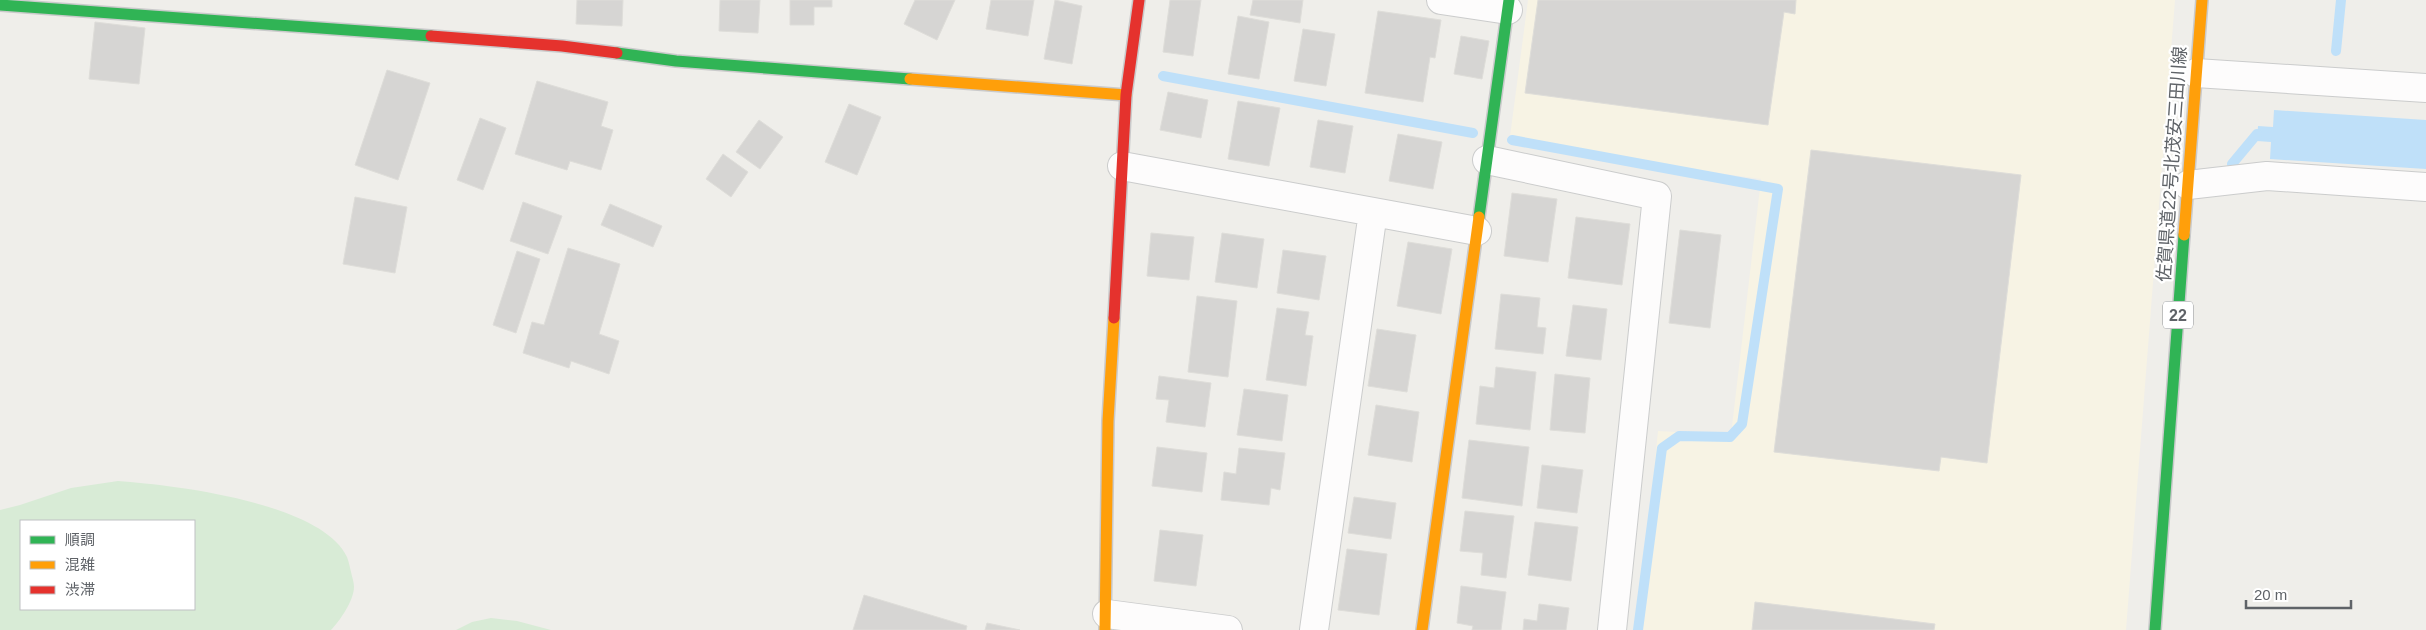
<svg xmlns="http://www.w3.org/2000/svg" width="2426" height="630" viewBox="0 0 2426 630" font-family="Arial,'Noto Sans JP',sans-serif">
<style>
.commercial{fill:#f7f3e4}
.green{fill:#d8ebd6;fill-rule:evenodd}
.water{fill:#bfe0f9}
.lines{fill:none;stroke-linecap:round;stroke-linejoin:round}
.stream{stroke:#bfe0f9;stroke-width:10}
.building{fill:#d6d5d3;stroke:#deddd9}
.street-casing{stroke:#cbcccc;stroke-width:30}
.fast-casing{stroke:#cacacb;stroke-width:14}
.slow-casing{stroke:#cacacb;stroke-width:14}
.jam-casing{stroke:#cacacb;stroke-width:14}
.street{stroke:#fdfcfc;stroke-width:28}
.fast{stroke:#30b455;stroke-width:11}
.slow{stroke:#ff9f0a;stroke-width:11}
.jam{stroke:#e5322d;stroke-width:11}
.labels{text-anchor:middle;stroke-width:4.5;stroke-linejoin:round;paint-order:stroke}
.shield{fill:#fff;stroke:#8f9295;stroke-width:1}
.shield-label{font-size:16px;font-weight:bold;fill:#5f6368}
.street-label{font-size:18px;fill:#5f6368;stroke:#fff}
</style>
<rect width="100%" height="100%" fill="#efeeea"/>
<path class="commercial" d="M1528,0H2175L2126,630H1638L1658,431L1731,435L1761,179L1509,144Z"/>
<path class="green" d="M118,481C173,485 321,502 347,557C349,562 350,568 351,572C352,577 354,582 354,587C354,600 340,621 331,630H0V510L20,505L71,488ZM194,521V609H21V521Z
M491,618L517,621L551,630H456L472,622Z"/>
<path class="water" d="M2274,110L2426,120V169L2270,159L2271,142L2257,141L2258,126L2273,127Z"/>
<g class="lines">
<path class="stream" d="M2336,51L2341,0
M1163,76L1473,133
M1512,140L1778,189L1742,424L1730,437L1679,436L1662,448L1638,630
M2232,164L2257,134"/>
</g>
<path class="building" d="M577,0H623L622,26L576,24Z
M720,0H760L758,33L719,31Z
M790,0H832V7H814V25H790Z
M915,0H955L937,40L904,24Z
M991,0H1034L1028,36L986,29Z
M1055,0L1082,6L1072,64L1044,59Z
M1170,0H1201L1193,56L1163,52Z
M1253,0H1303L1300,23L1250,15Z
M1538,0H1796L1795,14L1784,12L1768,125L1525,93Z
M1378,11L1441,20L1435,58L1430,57L1423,102L1365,93Z
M1238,16L1269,22L1259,79L1228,74Z
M95,22L145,28L139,84L89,79Z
M1303,29L1335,34L1326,86L1294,81Z
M1461,36L1489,41L1482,79L1454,74Z
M387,70L430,83L398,180L355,165Z
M537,81L608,102L601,126L613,130L601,170L570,161L567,170L515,154Z
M1168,92L1208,100L1201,138L1160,130Z
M1238,101L1280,108L1269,166L1228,159Z
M849,104L881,117L857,175L825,162Z
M480,118L506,128L483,190L457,180Z
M759,120L783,137L760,169L736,152Z
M1318,120L1353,126L1345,173L1310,167Z
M1398,134L1442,142L1433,189L1389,181Z
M1811,150L2021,175L1987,463L1941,457L1939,471L1774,452Z
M723,154L748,172L731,197L706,179Z
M1512,193L1557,199L1548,262L1504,256Z
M355,197L407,207L395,273L343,264Z
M523,202L562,216L548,254L510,241Z
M610,204L662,226L653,247L601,225Z
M1576,217L1630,224L1622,285L1568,278Z
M1680,230L1721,235L1710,328L1669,323Z
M1151,233L1194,237L1189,280L1147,276Z
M1222,233L1264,239L1257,288L1215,282Z
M1408,242L1452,249L1441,314L1397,306Z
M568,248L620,264L599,334L619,341L609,374L571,361L569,368L523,353L532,322L544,325Z
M1283,250L1326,256L1319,300L1277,293Z
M517,251L540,259L516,333L493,325Z
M1501,294L1540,298L1537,327L1546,328L1543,354L1495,349Z
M1197,296L1237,301L1228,377L1188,372Z
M1573,305L1607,309L1601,360L1566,356Z
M1277,308L1309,312L1305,335L1313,336L1306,386L1266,380Z
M1377,329L1416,335L1407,392L1368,386Z
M1496,367L1536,372L1530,430L1476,424L1480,386L1494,388Z
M1555,374L1590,378L1585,433L1550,430Z
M1159,376L1211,383L1205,427L1166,422L1169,400L1156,399Z
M1244,389L1288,395L1282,441L1237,435Z
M1376,405L1419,412L1412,462L1368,455Z
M1469,440L1529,447L1522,506L1462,498Z
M1157,447L1207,453L1202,492L1152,486Z
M1239,448L1285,453L1280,490L1271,488L1269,505L1221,500L1224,472L1236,474Z
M1542,465L1583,470L1577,513L1537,508Z
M1354,497L1396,503L1391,539L1348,533Z
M1465,511L1514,516L1506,578L1481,575L1483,553L1460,551Z
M1535,522L1578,527L1571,581L1528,575Z
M1160,530L1203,535L1196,586L1154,581Z
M1347,549L1387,554L1379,615L1338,610Z
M1461,586L1506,592L1501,630H1472L1473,626L1457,623Z
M864,595L967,626L966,630H853Z
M1755,602L1935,624L1934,630H1752Z
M1539,604L1569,608L1566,630H1523L1524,619L1537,621Z
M987,623L1020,630H985Z"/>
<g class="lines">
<g class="street-casing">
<path id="street" d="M1441,0L1508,10
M2196,73L2426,88
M1487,160L1657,196L1612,630
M1122,166L1477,231
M2188,185L2267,176L2426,187
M1107,614L1228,630
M1314,630L1373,212"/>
</g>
<g class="fast-casing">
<path id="fast" d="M0,5L431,36
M617,53L676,61L910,79
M1479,217L1509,0
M2155,630L2184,235"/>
</g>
<g class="slow-casing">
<path id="slow" d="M910,79L1126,95
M2184,235L2202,0
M1105,630L1108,421L1114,318
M1422,630L1479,217"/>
</g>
<g class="jam-casing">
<path id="jam" d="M431,36L562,46L617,53
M1114,318L1126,95L1139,0"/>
</g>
<use href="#street" class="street"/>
<use href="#fast" class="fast"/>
<use href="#slow" class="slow"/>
<use href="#jam" class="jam"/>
</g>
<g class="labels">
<rect class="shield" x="2163" y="301.5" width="30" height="27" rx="4"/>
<g class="shield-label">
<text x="2178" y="321">22</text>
</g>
<g class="street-label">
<text transform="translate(2172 164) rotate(-86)" y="6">佐賀県道22号北茂安三田川線</text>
</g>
</g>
<rect x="20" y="520" width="175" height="90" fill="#ffffff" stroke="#bfc1c3"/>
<rect x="30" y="536" width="25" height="8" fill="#30b455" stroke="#bfc1c3"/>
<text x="65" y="545" font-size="15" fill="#5f6368">順調</text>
<rect x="30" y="561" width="25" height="8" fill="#ff9f0a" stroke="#bfc1c3"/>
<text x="65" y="570" font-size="15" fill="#5f6368">混雑</text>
<rect x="30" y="586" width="25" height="8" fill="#e5322d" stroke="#bfc1c3"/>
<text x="65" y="595" font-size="15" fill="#5f6368">渋滞</text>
<path d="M2246 600v8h105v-8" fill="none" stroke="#5f6368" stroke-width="2.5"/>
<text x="2254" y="600" font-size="15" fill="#5f6368" stroke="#ffffff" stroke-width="4" paint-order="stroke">20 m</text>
</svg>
